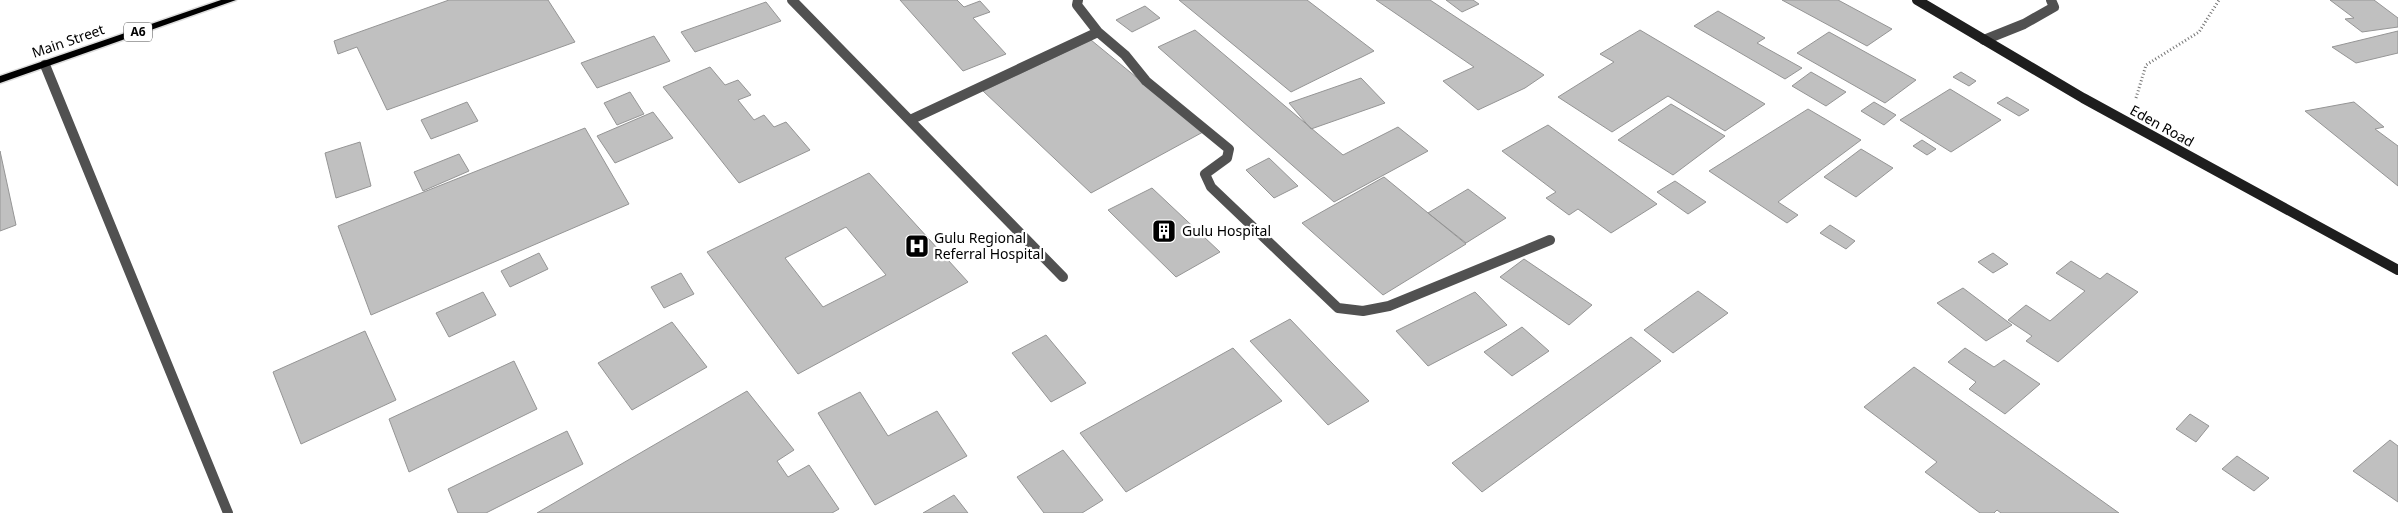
<svg xmlns="http://www.w3.org/2000/svg" width="2398" height="513" viewBox="0 0 2398 513" font-family="'Noto Sans',sans-serif">
<style>
.building{fill:#c0c0c0;stroke:#959595;fill-rule:evenodd}
.lines{fill:none;stroke-linecap:round;stroke-linejoin:round}
.primary-casing{stroke:#dbdbdb;stroke-width:3}
.path{stroke:#737373;stroke-width:3;stroke-dasharray:1 2.5;stroke-linecap:butt}
.lane{stroke:#515151;stroke-width:10}
.street{stroke:#515151;stroke-width:10}
.secondary{stroke:#1e1e1e;stroke-width:10}
.primary{fill:#000;fill-rule:evenodd}
.labels{text-anchor:middle;stroke-width:4.5;stroke-linejoin:round;paint-order:stroke}
.shield{fill:#fff;stroke:#4c4c4c;stroke-width:1}
.shield-label{font-size:12px;font-weight:bold;fill:#000}
.street-label{font-size:14px;fill:#000;stroke:#fff}
.poi-label{font-size:14px;fill:#000;stroke:#fff;text-anchor:start}
</style>
<rect width="100%" height="100%" fill="#fff"/>
<path class="building" d="M449,0H548L575,42L387,110L357,47L338,54L334,41Z
M900,0H957L964,7L980,1L990,12L973,18L1006,54L963,71Z
M1179,0H1307L1374,51L1291,92Z
M1376,0H1430L1544,75L1525,88L1478,110L1443,81L1474,67Z
M1446,0H1473L1479,4L1462,12Z
M1782,0H1838L1892,29L1867,46Z
M2330,0H2374L2398,18V27L2362,32L2345,19L2354,18Z
M766,2L781,21L695,52L681,32Z
M1145,6L1160,18L1132,32L1116,20Z
M1718,11L1765,38L1757,43L1802,68L1785,79L1694,26Z
M1195,30L1343,155L1398,127L1428,151L1334,202L1158,47Z
M1640,30L1765,104L1725,131L1668,96L1612,132L1558,97L1614,62L1600,54Z
M2398,31V53L2356,63L2332,47Z
M1829,32L1916,80L1885,103L1797,53Z
M654,36L670,61L597,88L581,63Z
M1091,40L1203,132L1091,193L983,91Z
M710,67L725,85L738,80L751,95L738,100L754,120L764,115L774,127L786,122L810,150L739,183L663,87Z
M1811,72L1846,92L1826,106L1792,86Z
M1961,72L1976,81L1969,86L1953,77Z
M1361,78L1385,103L1311,129L1289,103Z
M1950,89L2001,120L1951,152L1900,120Z
M630,92L644,114L617,125L604,103Z
M2007,97L2029,110L2019,116L1997,103Z
M467,102L478,121L431,139L421,120Z
M1874,102L1896,115L1884,125L1861,111Z
M2354,102L2384,127L2375,129L2398,146V186L2305,111Z
M1671,104L1725,136L1673,175L1618,140Z
M1808,109L1861,140L1778,202L1798,215L1787,223L1709,171Z
M653,112L673,138L615,163L597,136Z
M1548,125L1657,204L1611,233L1578,209L1569,215L1546,198L1556,192L1502,151Z
M585,128L629,204L371,315L338,226Z
M1922,140L1936,149L1927,155L1913,146Z
M360,142L371,186L336,198L325,153Z
M1861,149L1893,168L1856,197L1824,177Z
M0,151L16,225L0,231Z
M459,154L469,171L423,191L414,172Z
M1269,158L1298,186L1274,198L1246,170Z
M869,173L968,282L798,374L707,252ZM846,227L886,275L823,307L785,258Z
M1384,177L1466,244L1383,295L1302,223Z
M1675,181L1706,202L1688,214L1657,192Z
M1152,188L1220,252L1176,277L1108,210Z
M1468,189L1506,218L1466,243L1428,213Z
M1830,225L1855,241L1846,249L1820,233Z
M539,253L548,269L510,287L501,271Z
M1993,253L2008,264L1993,273L1978,262Z
M1524,259L1592,305L1569,325L1500,277Z
M2071,261L2100,279L2107,273L2138,292L2058,362L2026,341L2032,336L2008,320L2026,305L2050,321L2085,291L2056,273Z
M681,273L694,294L664,308L651,287Z
M1963,288L2012,325L1986,341L1937,303Z
M1698,291L1728,313L1673,353L1644,330Z
M483,292L496,315L449,337L436,313Z
M1475,292L1507,325L1428,366L1396,331Z
M1290,319L1332,363L1369,401L1328,425L1250,341Z
M672,322L707,367L632,410L598,363Z
M1522,327L1549,351L1512,376L1484,352Z
M365,331L396,400L301,444L273,372Z
M1046,335L1086,383L1051,402L1012,353Z
M1631,337L1661,361L1482,492L1452,463Z
M1233,348L1282,401L1126,492L1080,433Z
M1965,348L1994,367L2004,360L2040,384L2005,414L1969,389L1976,382L1948,362Z
M514,361L537,409L409,472L389,419Z
M1914,367L2119,513H2001L1997,510L1994,513H1980L1925,472L1937,462L1864,407Z
M747,391L794,450L777,461L788,477L809,465L839,509L832,513H537Z
M860,392L888,436L937,411L967,456L875,505L818,413Z
M2190,414L2209,426L2196,442L2176,429Z
M567,431L583,464L486,513H458L448,489Z
M2390,440L2398,446V502L2353,471Z
M1063,450L1103,500L1082,513H1044L1017,477Z
M2237,456L2269,478L2254,491L2222,469Z
M954,495L968,513H923Z"/>
<g class="lines">
<g class="primary-casing">
<path id="primary" d="M221,0H236L0,83V76Z"/>
</g>
<path class="path" d="M2136,98L2146,65L2199,32L2219,0"/>
<path class="lane" d="M1078,0L1077,5L1098,32L1125,55L1146,81L1229,149L1227,158L1205,174L1211,187L1338,308L1363,311L1389,306L1550,240
M1984,40L2024,24L2054,7L2051,0
M910,120L1098,32"/>
<path class="street" d="M792,0L1063,277
M45,65L228,513"/>
<path class="secondary" d="M1917,0L2083,98L2398,270"/>
<use href="#primary" class="primary"/>
</g>
<defs>
<g id="building-square" transform="scale(1.25)"><rect x="-9" y="-9" width="18" height="18" rx="4" fill="#000" stroke="#fff"/><path d="M-4-6H4V6H1V3H-1V6H-4ZM-2.5-4.3h1.7v1.8h-1.7ZM.8-4.3h1.7v1.8H.8ZM-2.5-1h1.7V.8h-1.7ZM.8-1h1.7V.8H.8Z" fill="#fff"/></g>
<g id="hospital-square" transform="scale(1.25)"><rect x="-9" y="-9" width="18" height="18" rx="4" fill="#000" stroke="#fff"/><path d="M-5-5h3v3.5h4V-5h3V5h-3V1.5h-4V5h-3Z" fill="#fff"/></g>
</defs>
<g fill-rule="evenodd">
<use href="#building-square" x="1164" y="231"/>
<use href="#hospital-square" x="917" y="246"/>
</g>
<g class="labels">
<rect class="shield" x="124" y="22.5" width="28" height="19" rx="4"/>
<g class="shield-label">
<text x="138" y="36">A6</text>
</g>
<g class="street-label">
<text transform="translate(68 41) rotate(-19)" y="5">Main Street</text>
<text transform="translate(2162 126) rotate(29)" y="5">Eden Road</text>
</g>
<g class="poi-label">
<text x="1182" y="236">Gulu Hospital</text>
<text x="934" y="243">Gulu Regional<tspan x="934" dy="16">Referral Hospital</tspan></text>
</g>
</g>
</svg>
